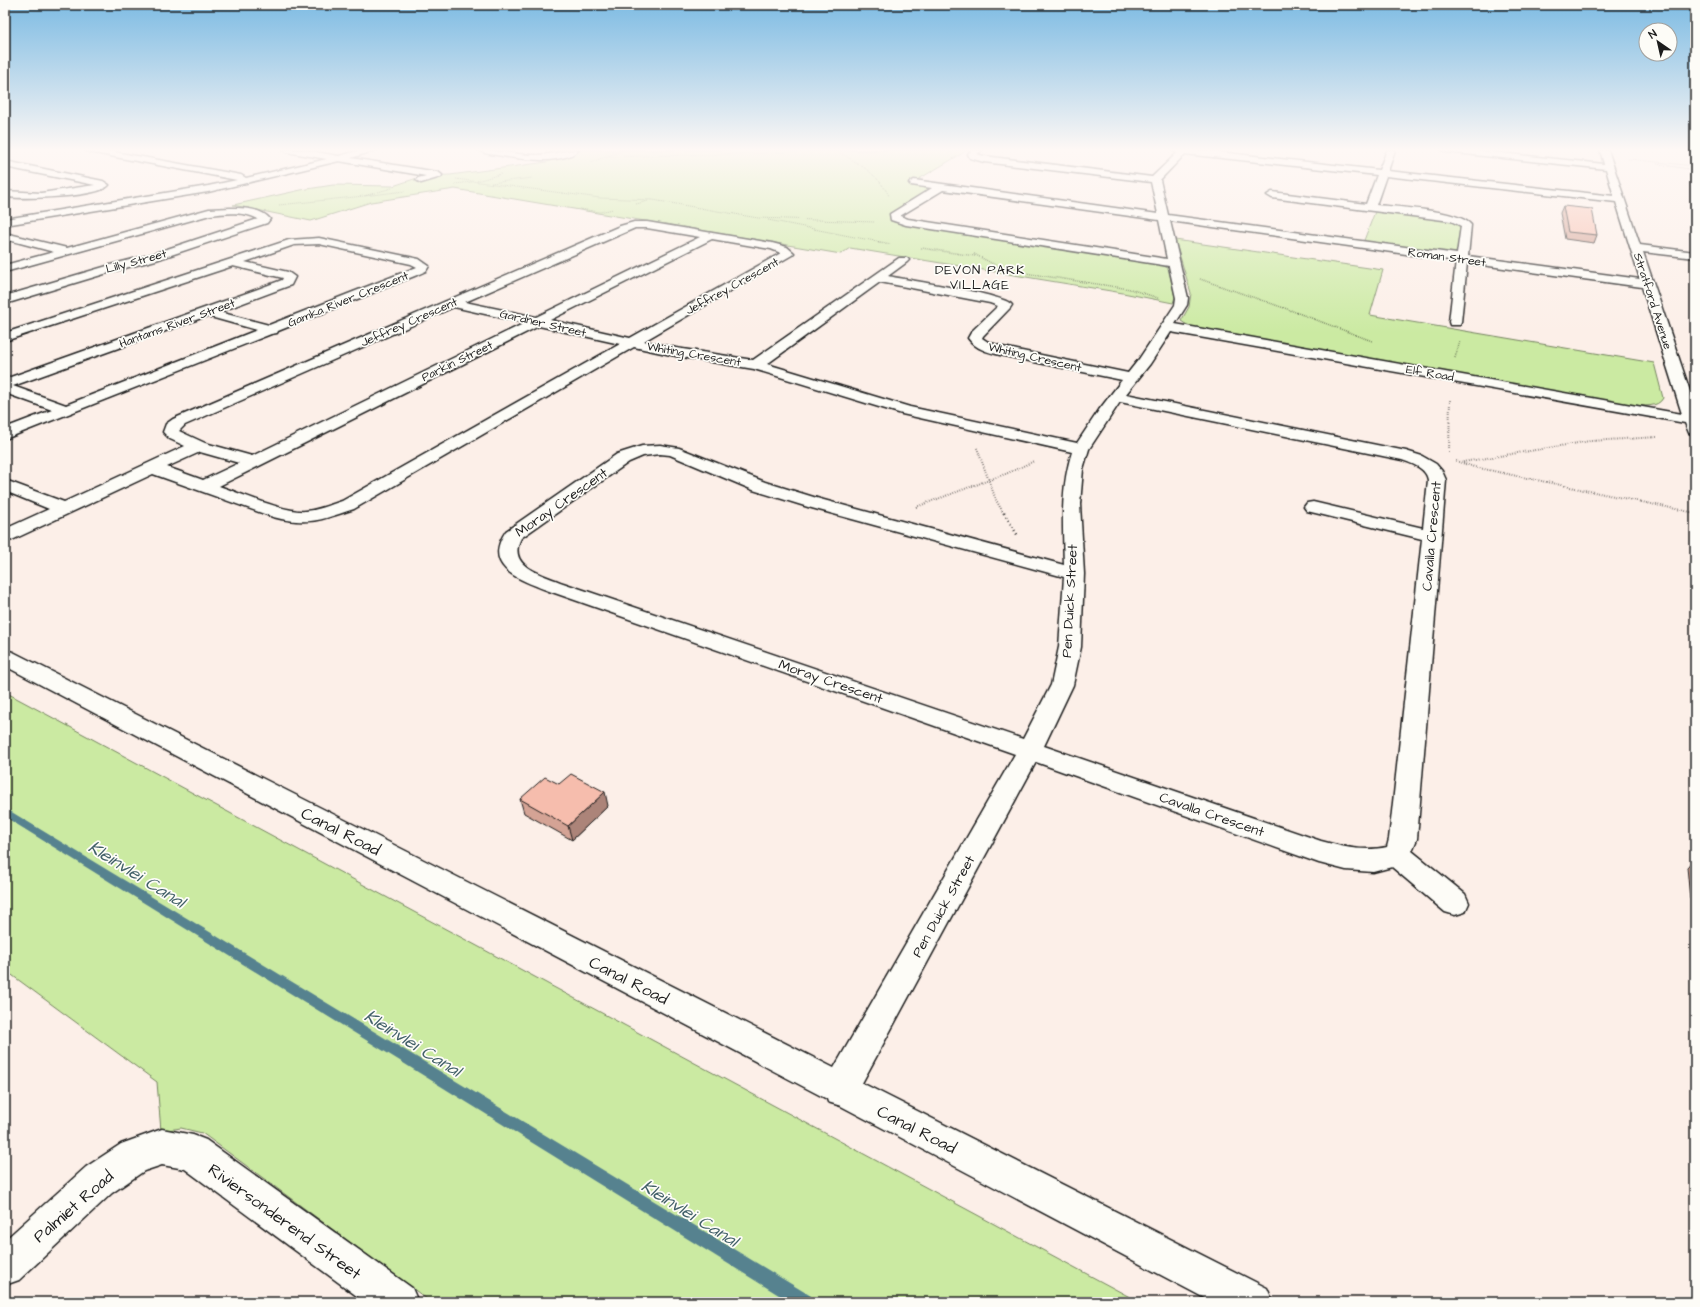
<svg xmlns="http://www.w3.org/2000/svg" width="1700" height="1307" viewBox="0 0 1700 1307" font-family="'Architects Daughter',sans-serif">
<style>
.green{fill:#cbeaa2;stroke:#74835f}
.lines{fill:none;stroke-linecap:round;stroke-linejoin:round}
.stream{fill:#56828f;fill-rule:evenodd}
.minor-casing{stroke:#1c1c1c;stroke-width:3}
.path-far3{stroke:#1c1c1c;stroke-width:1;stroke-dasharray:0.5 1.5;stroke-linecap:butt}
.path-far2{stroke:#1c1c1c;stroke-width:1.5;stroke-dasharray:0.5 1.5;stroke-linecap:butt}
.path-far1{stroke:#1c1c1c;stroke-width:2;stroke-dasharray:0.5 2;stroke-linecap:butt}
.path{stroke:#1c1c1c;stroke-width:2.5;stroke-dasharray:1 3;stroke-linecap:butt}
.minor{fill:#fdfcf7;fill-rule:evenodd}
.wall{fill:#d4a395;stroke:#1c1c1c}
.shaded-wall{fill:#ac8479;stroke:#1c1c1c}
.building{fill:#f6bdad;stroke:#1c1c1c}
.labels{text-anchor:middle;stroke-width:3.5;stroke-linejoin:round;paint-order:stroke}
.far-street-label{font-size:12px;fill:#1c1c1c;stroke:#fdfcf7}
.far-neighbourhood-label{font-size:13px;letter-spacing:1px;fill:#1c1c1c;stroke:#fdfcf7}
.street-label{font-size:14px;fill:#1c1c1c;stroke:#fdfcf7}
.near-street-label{font-size:17px;fill:#1c1c1c;stroke:#fdfcf7}
.near-water-label{font-size:18px;font-style:italic;fill:#426069;stroke:#fdfcf7}
</style>
<rect width="100%" height="100%" fill="#fcefe8"/>
<filter id="ink" filterUnits="userSpaceOnUse"><feTurbulence type="fractalNoise" baseFrequency=".025" numOctaves="2"/><feDisplacementMap in="SourceGraphic" scale="8" xChannelSelector="R" yChannelSelector="G"/><feConvolveMatrix kernelMatrix="1 2 1 2 8 2 1 2 1" color-interpolation-filters="sRGB"/></filter>
<g filter="url(#ink)">
<path class="green" d="M583,150H968L912,183L929,187L930,190L892,212L890,214L891,218L1152,261L1168,268L1175,297L1173,303L1123,293L850,248L841,254L455,189L371,202L311,221L233,205L301,190L333,185L393,186L423,176L450,175L547,162Z
M1376,209L1441,217L1460,224L1458,252L1453,254L1363,243Z
M1175,240L1383,270L1370,315L1654,363L1663,398C1658,408 1643,406 1634,405L1192,328L1181,321L1189,307L1191,293Z
M5,692L1139,1302H431L202,1133L181,1128L161,1131L157,1082L5,970Z"/>
<g class="lines">
<path class="stream" d="M5,808L811,1296L813,1302H790L5,817Z"/>
<g class="minor-casing">
<path id="minor" d="M85,150H104L241,175L246,178L327,159L287,152L283,150H304L339,156L361,150H376L351,158L438,172L442,175L441,177L421,183L416,180L418,178L426,176L339,161L208,192L5,225V219L208,186L237,180L89,152Z
M479,150C498,150 516,155 535,155C550,155 564,150 579,150C561,166 518,159 497,155C491,154 484,154 479,150Z
M972,150H982L977,154L984,156L1152,177L1177,153L1172,150H1201L1379,170L1387,150H1395L1388,171L1614,196L1606,169L1446,152L1442,150H1473L1604,164L1600,150H1608L1640,245L1695,252V258L1643,252L1695,406V435L1689,433L1685,423L1171,332L1150,364L1126,394L1406,451L1422,456L1436,464L1442,471L1446,480L1417,839L1412,851L1465,894L1469,903L1465,912L1455,915L1445,912L1392,867L1373,872L1346,870L1319,863L1036,762L862,1083L1267,1288L1273,1302H1212L841,1106L828,1102L827,1099L5,666V650L13,652L834,1068L1015,754L549,591C521,580 481,568 506,531L617,454L642,446L660,445L679,448L765,482L820,499L1064,565C1063,526 1060,489 1072,452L902,414L754,369L676,356L634,347L354,509C321,520 308,526 273,517L153,474L12,540L5,542V529L49,509L5,491V480L64,502L185,446L170,439L163,432L166,424L173,419L620,226L634,222H647L772,243L787,247L794,253L792,255L644,341L676,348L753,360L899,258H907L909,260L907,262L888,276C906,280 1005,294 1012,305L1010,308L983,336L982,338L988,342L1003,347L1128,373L1139,359L1175,305L1176,298L1169,266L906,225L891,220L890,214L932,188L911,185L909,183L914,180L1158,214L1151,182L984,162L970,158L968,154ZM1185,154L1377,175L1366,204L1272,192L1267,195L1272,198L1451,221L1461,226L1457,254L1168,215L1160,180ZM1386,176L1616,202L1640,279L1468,256L1471,225C1460,210 1396,207 1376,205ZM943,190L1159,220L1167,259L908,219L900,216ZM1170,221L1456,261L1449,322L1450,325H1460L1461,322L1467,263L1642,287L1682,414L1175,324L1187,305L1188,298ZM635,228H647L700,237L536,317L465,302ZM712,239L771,249L781,253L630,338L550,320ZM880,282L990,303L998,306L972,331L968,338C976,349 987,352 1000,355L1122,380L1099,410L1077,443L910,407L767,364ZM454,307L525,323L252,456L205,443L179,431L185,425ZM539,326L620,344L342,501C330,505 318,510 306,511C285,513 240,493 219,486ZM1120,402L1402,460C1413,464 1426,468 1428,480L1423,528L1313,502L1307,503L1304,507L1307,511L1422,539L1389,839L1387,847C1364,852 1343,847 1321,841L1044,746L1073,685L1081,647L1084,574L1080,504L1083,469L1089,449ZM200,452L239,463L203,480L167,467ZM660,454L670,455L753,490L808,507L1064,577L1059,647L1051,685L1023,739L563,583C542,574 506,567 521,538L629,462L643,456Z
M5,161L103,181L109,185C98,198 23,199 5,197V191L41,193L95,185L5,167Z
M230,208C243,208 261,208 270,219L267,223L156,260L121,269L5,304V296L114,264L149,255L258,219C244,211 225,213 210,215L5,272V265L54,252L5,239V233L67,248L209,209Z
M319,238L419,259L429,266L426,271L417,275L278,331L277,333L271,334L5,439V428L52,410L5,393V379L258,289L282,280L283,278L233,266L5,341V333L289,240ZM319,244L411,264L417,267L269,325L219,312L291,285L295,277L288,272L245,262L294,245ZM207,316L257,330L66,405L13,386Z
M162,1129L193,1135L206,1140L412,1288L418,1302H365L185,1169L162,1165L144,1171L112,1193L19,1280L5,1285V1240L86,1167L121,1144Z"/>
</g>
<path class="path-far3" d="M835,150C856,162 878,173 889,196
M938,150L953,153
M607,157L877,150
M1628,159L1695,166
M589,163L624,150
M1657,164L1695,170
M456,179L600,198L653,200L758,218L874,222
M477,181L501,174
M491,183L532,178
M455,184L472,182
M392,188L364,196L405,191
M636,204L648,201
M279,205L364,196
M580,209L600,212L613,209
M768,220L880,242"/>
<path class="path-far2" d="M874,241L890,244
M921,248L975,256
M974,254L999,267L1031,274L1130,289L1158,298
M1200,279L1290,310L1372,341
M1455,358L1460,341"/>
<path class="path-far1" d="M977,448L996,500L1004,514
M1449,453L1450,398
M1456,461L1474,467L1695,513
M1463,462L1590,441L1658,437
M916,507L1008,473L1034,461"/>
<path class="path" d="M1004,513L1018,536"/>
<use href="#minor" class="minor"/>
</g>
<path class="wall" d="M1563,206L1597,235L1594,243L1565,239L1560,213Z
M559,784L608,806L572,840L524,813L520,799Z
M1695,858V901L1690,899L1687,867Z"/>
<path class="shaded-wall" d="M605,792L608,806L572,840L568,826Z"/>
<path class="building" d="M1563,206L1592,209L1597,235L1568,232Z
M571,774L605,792L568,826L520,799L545,777L559,784Z"/>
</g>
<linearGradient id="sky" x2="0" y2="1"><stop stop-color="#7dbbe3"/><stop offset="0.45" stop-color="#fef8f5"/><stop offset="1" stop-color="#fef8f5" stop-opacity="0"/></linearGradient>
<rect width="1700" height="333" fill="url(#sky)"/>
<g class="labels">
<g class="far-street-label">
<text transform="translate(1447 257) rotate(8)" y="4">Roman Street</text>
<text transform="translate(136 261) rotate(-15)" y="4">Lilly Street</text>
<text transform="translate(732 286) rotate(-29)" y="4">Jeffrey Crescent</text>
<text transform="translate(348 299) rotate(-22)" y="4">Gamka River Crescent</text>
<text transform="translate(1653 301) rotate(72)" y="4">Stratford Avenue</text>
<text transform="translate(409 322) rotate(-24)" y="4">Jeffrey Crescent</text>
<text transform="translate(177 323) rotate(-20)" y="4">Hantams River Street</text>
<text transform="translate(543 323) rotate(13)" y="4">Gardner Street</text>
<text transform="translate(694 354) rotate(10)" y="4">Whiting Crescent</text>
<text transform="translate(1035 357) rotate(13)" y="4">Whiting Crescent</text>
<text transform="translate(457 361) rotate(-26)" y="4">Parkin Street</text>
<text transform="translate(1430 373) rotate(10)" y="4">Elf Road</text>
</g>
<g class="far-neighbourhood-label">
<text x="980" y="274">DEVON PARK<tspan x="980" dy="15">VILLAGE</tspan></text>
</g>
<g class="street-label">
<text transform="translate(561 502) rotate(-35)" y="5">Moray Crescent</text>
<text transform="translate(1431 536) rotate(-85)" y="5">Cavalla Crescent</text>
<text transform="translate(1069 601) rotate(-87)" y="5">Pen Duick Street</text>
<text transform="translate(831 681) rotate(19)" y="5">Moray Crescent</text>
<text transform="translate(1212 814) rotate(19)" y="5">Cavalla Crescent</text>
<text transform="translate(943 906) rotate(-61)" y="5">Pen Duick Street</text>
</g>
<g class="near-street-label">
<text transform="translate(341 831) rotate(27)" y="6">Canal Road</text>
<text transform="translate(629 980) rotate(27)" y="6">Canal Road</text>
<text transform="translate(917 1129) rotate(27)" y="6">Canal Road</text>
<text transform="translate(73 1206) rotate(-41)" y="6">Palmiet Road</text>
<text transform="translate(285 1221) rotate(36)" y="6">Riviersonderend Street</text>
</g>
<g class="near-water-label">
<text transform="translate(137 874) rotate(32)" y="6">Kleinvlei Canal</text>
<text transform="translate(413 1043) rotate(32)" y="6">Kleinvlei Canal</text>
<text transform="translate(690 1213) rotate(32)" y="6">Kleinvlei Canal</text>
</g>
</g>
<rect width="1700" height="1307" fill="none" stroke="#fdfcf7" stroke-width="20"/>
<rect x="10" y="10" width="1680" height="1287" fill="none" stroke="#1c1c1c" stroke-width="1.5" filter="url(#ink)"/>
<g transform="translate(1658 42) rotate(326)"><circle r="19" fill="#fdfcf7" stroke="#a3a29f"/>
<path d="M0-3L7 15L0 10L-7 15Z" fill="#1c1c1c"/>
<text y="-6" font-size="11" font-weight="bold" text-anchor="middle" fill="#1c1c1c">N</text>
</g>
</svg>
